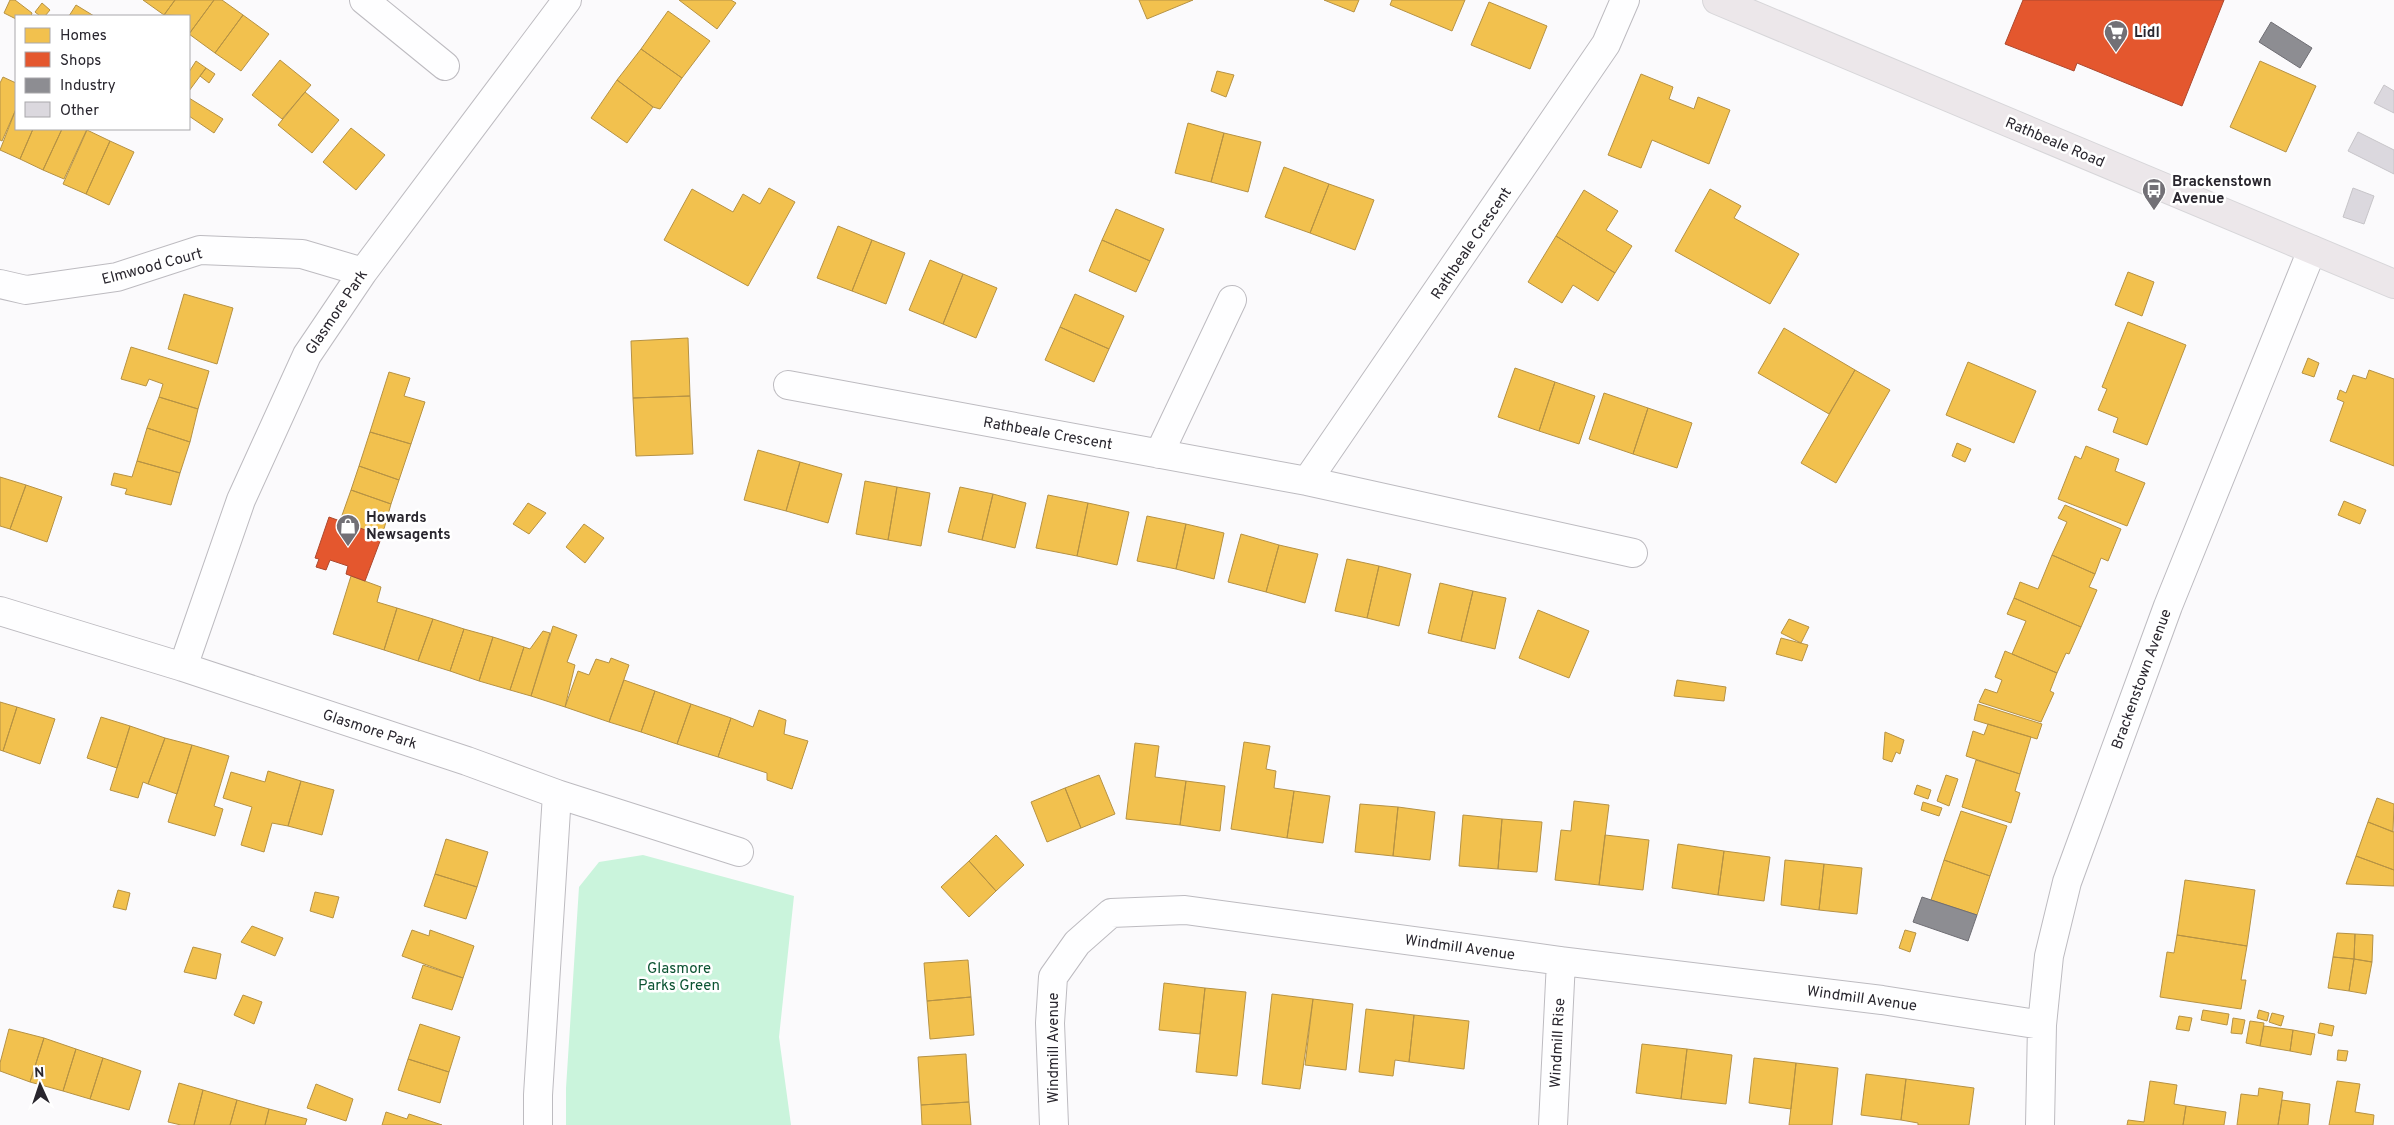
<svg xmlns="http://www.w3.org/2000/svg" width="2394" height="1125" viewBox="0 0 2394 1125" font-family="Overpass,sans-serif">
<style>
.green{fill:#caf4dc}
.homes{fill:#f2c14e;stroke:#b69244}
.shops{fill:#e4572e;stroke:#ac482e}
.industry{fill:#8d8d92;stroke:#6f6e74}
.building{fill:#dbd8de;stroke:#c7c5c9}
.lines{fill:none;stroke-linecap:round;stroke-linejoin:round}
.minor-casing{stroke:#bdbbc0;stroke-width:30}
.major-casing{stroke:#d7d6d9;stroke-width:30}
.minor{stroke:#fefeff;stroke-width:28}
.major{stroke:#ece7ea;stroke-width:28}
.labels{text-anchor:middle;stroke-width:5;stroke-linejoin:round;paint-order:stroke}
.poi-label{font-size:15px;font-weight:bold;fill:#29262e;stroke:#fff;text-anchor:start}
.street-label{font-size:15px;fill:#29262e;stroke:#fff}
.park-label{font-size:15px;fill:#0c5332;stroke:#fff}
</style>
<rect width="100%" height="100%" fill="#fbfafc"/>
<path class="green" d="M643,855L794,896L779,1037L791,1125H566V1088L579,887L599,862Z"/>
<path class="homes" d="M10,0H15L32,13L31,16H16V19L4,13Z
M143,0H175L164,15Z
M175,0H214L189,34V16L164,15Z
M214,0H222L243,15L215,53L189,34Z
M679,0H731L736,3L717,29Z
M1139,0H1193L1147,19Z
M1324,0H1359L1354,12Z
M1392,0H1465L1452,31L1390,5Z
M1489,2L1547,26L1530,69L1471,45Z
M42,3L50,10L45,16H40L35,12Z
M76,5L94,16H69Z
M668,11L710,41L682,78L641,49Z
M243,15L269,34L241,71L215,53Z
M641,49L682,78L660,109L653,107L617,80Z
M280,60L311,85L282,119L252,95Z
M196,61L206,68L189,91V72Z
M2260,61L2316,86L2286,152L2230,127Z
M206,68L215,74L209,83L200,76Z
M1217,71L1234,75L1226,97L1211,91Z
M1641,74L1673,87L1669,99L1694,109L1698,97L1730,110L1709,164L1652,140L1641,168L1608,155Z
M3,77L16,83V109L2,141L0,140V83Z
M617,80L653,107L627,143L591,118Z
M305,92L339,120L312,153L278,125Z
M189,98L223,119L214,133L189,116Z
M16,109V129H33L20,159L0,150Z
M1188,123L1224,133L1211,182L1175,173Z
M351,128L385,155L356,190L323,162Z
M33,129H62L43,170L20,159Z
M62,129H87L64,179L43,170Z
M87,130L110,141L86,194L63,184Z
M1224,133L1261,142L1248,192L1211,182Z
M110,141L134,152L109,205L86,194Z
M1284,167L1329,184L1310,233L1265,217Z
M1329,184L1374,200L1355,250L1310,233Z
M769,188L795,202L748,286L664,240L692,189L733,212L743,194L760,204Z
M1710,189L1741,206L1734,218L1799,254L1770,304L1675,251Z
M1584,190L1618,211L1606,230L1632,246L1615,273L1556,236Z
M1116,209L1164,229L1150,261L1102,240Z
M838,226L872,240L852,291L817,278Z
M1556,236L1615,273L1598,301L1573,285L1562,303L1528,282Z
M872,240L905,253L886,304L852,291Z
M1102,240L1150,261L1136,292L1089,271Z
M930,260L963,274L943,324L909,310Z
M2128,272L2154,282L2142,316L2115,305Z
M963,274L997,288L976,338L943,324Z
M184,294L233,308L217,364L168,349Z
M1075,294L1124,316L1109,349L1060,327Z
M2128,322L2186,345L2147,445L2113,432L2118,418L2098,410L2107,389L2102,387Z
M1060,327L1109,349L1094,382L1045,360Z
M1784,328L1855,370L1829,414L1758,373Z
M688,338L690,396L633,398L631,341Z
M131,347L209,371L198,409L159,397L163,384L149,379L146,386L121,379Z
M2308,358L2319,363L2314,377L2302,373Z
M1968,362L2036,391L2014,443L1946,415Z
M1515,368L1555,382L1539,431L1498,417Z
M1855,370L1890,390L1836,483L1801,463Z
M2369,370L2394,379V466L2330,441L2344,402L2337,399L2340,390L2346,393L2353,375L2366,379Z
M389,372L410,378L404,396L425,402L411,444L370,432Z
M1555,382L1595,396L1579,444L1539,431Z
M1604,393L1648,408L1633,454L1589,439Z
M690,396L693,454L636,456L633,398Z
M159,397L198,409L190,442L147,428Z
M1648,408L1692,423L1677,468L1633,454Z
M147,428L190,442L180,473L137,461Z
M370,432L411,444L399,480L359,466Z
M1957,443L1971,449L1965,462L1952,456Z
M2086,446L2119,459L2115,471L2145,483L2127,526L2058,499L2075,456L2081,459Z
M758,450L800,462L786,511L744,500Z
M137,461L180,473L171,505L125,494L127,489L111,485L114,473L132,477Z
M800,462L842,474L828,523L786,511Z
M359,466L399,480L391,504L351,490Z
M0,477L26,485L10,529L0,526Z
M865,481L897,487L888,540L856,534Z
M26,485L62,497L47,542L10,529Z
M897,487L930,493L921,546L888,540Z
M960,487L993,494L982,540L948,532Z
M351,490L391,504L382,536L340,521Z
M993,494L1026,503L1015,548L982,540Z
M1048,495L1088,503L1077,556L1036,548Z
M2344,501L2366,510L2360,524L2338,515Z
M528,503L546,513L529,534L513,524Z
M1088,503L1129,512L1117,565L1077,556Z
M2065,505L2121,529L2108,561L2101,558L2095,574L2052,555L2067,522L2058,518Z
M1147,516L1186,524L1176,569L1137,561Z
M584,524L604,538L585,563L566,547Z
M1186,524L1224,533L1214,579L1176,569Z
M1241,534L1279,545L1266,592L1228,582Z
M1279,545L1318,554L1305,603L1266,592Z
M2052,555L2095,574L2089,587L2097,590L2081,627L2014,598L2020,582L2038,589Z
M1347,559L1379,566L1367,618L1335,611Z
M1379,566L1411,574L1399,626L1367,618Z
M351,576L381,587L377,602L397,608L384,650L333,634Z
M1440,583L1473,591L1461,641L1428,633Z
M1473,591L1506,598L1495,649L1461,641Z
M2014,598L2081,627L2069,654L2066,653L2057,673L2012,654L2026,621L2007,614Z
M397,608L433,619L418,661L384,650Z
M1538,610L1589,631L1569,678L1519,658Z
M433,619L464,629L450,671L418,661Z
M1789,619L1809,627L1801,643L1781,633Z
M553,626L577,635L567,662L575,665L565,707L531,696Z
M464,629L493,637L479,681L450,671Z
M543,631L550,633L531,696L510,690L524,647L530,649Z
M493,637L524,647L510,690L479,681Z
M1781,638L1808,645L1802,661L1776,654Z
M2005,651L2057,673L2050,691L2054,693L2041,722L1979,702L1985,689L1997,693L2002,680L1995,677Z
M611,658L629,665L609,722L565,707L578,671L589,675L596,659L609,663Z
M624,680L655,691L641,732L609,722Z
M1677,680L1726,687L1724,701L1674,696Z
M655,691L691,704L677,744L641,732Z
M0,702L17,707L3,751L0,750Z
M691,704L731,718L718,757L677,744Z
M1978,704L2042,724L2037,739L1974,720Z
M17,707L55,719L40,764L3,751Z
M759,710L786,720L784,734L808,741L792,789L767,780V773L718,757L731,718L753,727Z
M101,717L130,726L117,768L87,758Z
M1988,724L2031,737L2020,774L1966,756L1973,731L1984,735Z
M130,726L165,738L148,784L143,782L138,798L110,790Z
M1885,732L1904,740L1900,754L1896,752L1892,762L1883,759Z
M165,738L192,745L177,794L148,784Z
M1244,742L1270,746L1266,769L1276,771L1274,788L1294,791L1287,838L1231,829Z
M1135,743L1159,746L1155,777L1186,781L1180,825L1126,819Z
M192,745L229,756L214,806L223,809L215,836L168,822Z
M1976,760L2020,774L2015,791L2020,793L2011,823L1962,807Z
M268,771L301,781L288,826L272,823L264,852L241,845L252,807L223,798L231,772L265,782Z
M1099,775L1115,814L1081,828L1065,788Z
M1946,775L1958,779L1949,806L1937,801Z
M301,781L334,790L322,835L288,826Z
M1186,781L1225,786L1220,831L1180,825Z
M1917,785L1931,790L1928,799L1914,794Z
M1065,788L1081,828L1047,842L1031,802Z
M1294,791L1330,796L1323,843L1287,838Z
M2377,798L2394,804L2393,832L2368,822Z
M1574,801L1609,805L1599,885L1555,880L1561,830L1571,831Z
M1923,802L1942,808L1939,816L1921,810Z
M1360,804L1398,807L1393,856L1355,852Z
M1398,807L1435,812L1430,860L1393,856Z
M1961,811L2007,826L1990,876L1944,860Z
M1463,815L1502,819L1498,869L1459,866Z
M1502,819L1542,822L1537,872L1498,869Z
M2368,822L2394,832V870L2356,856Z
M996,835L1024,865L996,891L969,861Z
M1605,835L1649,840L1643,890L1599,885Z
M446,839L488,852L477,887L435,874Z
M1678,844L1724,851L1718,895L1672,888Z
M1724,851L1770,857L1764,901L1718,895Z
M2356,856L2394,870V886L2346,884Z
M1785,860L1824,864L1819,910L1781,905Z
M1944,860L1990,876L1977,915L1931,900Z
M969,861L996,891L969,917L941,887Z
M1824,864L1862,868L1857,914L1819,910Z
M435,874L477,887L466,919L424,906Z
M2185,880L2255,890L2247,946L2177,935Z
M118,890L130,893L126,910L113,907Z
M315,892L339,897L333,918L310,911Z
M252,926L283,938L275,956L241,942Z
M412,930L429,936L430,930L474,946L463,978L402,956Z
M1905,930L1916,933L1910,952L1899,948Z
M2337,933L2355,934L2354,959L2333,957Z
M2355,934L2373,935L2372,962L2354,959Z
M2177,935L2247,946L2241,980H2246L2241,1009L2160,997L2167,952L2174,953Z
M193,947L221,954L216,979L184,972Z
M2333,957L2354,959L2349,991L2328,988Z
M2354,959L2372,962L2366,994L2349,991Z
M968,960L971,997L927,1001L924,963Z
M423,965L463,978L452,1010L412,998Z
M1164,983L1205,988L1200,1034L1159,1030Z
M1205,988L1246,992L1237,1076L1196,1072Z
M1272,994L1313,999L1300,1089L1262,1084Z
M243,995L262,1002L254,1024L234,1015Z
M971,997L974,1035L930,1039L927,1001Z
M1313,999L1353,1004L1346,1070L1305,1065Z
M1366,1009L1414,1015L1409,1062L1395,1060L1393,1076L1359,1072Z
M2203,1010L2229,1014L2227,1025L2201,1020Z
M2259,1010L2269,1013L2267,1021L2257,1018Z
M2272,1013L2284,1016L2281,1026L2269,1022Z
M1414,1015L1469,1021L1464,1069L1409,1062Z
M2179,1016L2192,1018L2189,1031L2176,1029Z
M2233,1018L2245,1020L2242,1034L2231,1033Z
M2250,1021L2264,1023L2260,1046L2246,1043Z
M2320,1023L2334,1026L2332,1036L2318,1033Z
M420,1024L460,1037L449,1072L408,1059Z
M2264,1026L2293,1030L2290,1051L2260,1046Z
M9,1029L44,1038L30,1082L0,1071V1063Z
M2293,1030L2315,1034L2311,1055L2290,1051Z
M44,1038L76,1049L63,1091L30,1082Z
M1642,1044L1687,1049L1681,1099L1636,1093Z
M76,1049L103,1058L90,1099L63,1091Z
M1687,1049L1732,1055L1726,1104L1681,1099Z
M2338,1050L2348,1051L2346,1061L2337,1060Z
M966,1054L969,1102L921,1105L918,1057Z
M103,1058L141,1071L129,1110L90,1099Z
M1754,1058L1796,1063L1791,1109L1749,1103Z
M408,1059L449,1072L440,1103L398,1090Z
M1796,1063L1838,1068L1832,1125H1789Z
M1866,1074L1906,1079L1901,1120L1861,1115Z
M1906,1079L1974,1088L1969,1125H1918V1123L1901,1120Z
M2150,1081L2177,1085L2174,1104L2186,1106L2183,1125H2127L2128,1120L2144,1122Z
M2337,1081L2360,1084L2355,1112L2374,1115L2373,1125H2329Z
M179,1083L203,1090L194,1125H181L168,1122Z
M316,1084L353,1099L346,1121L307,1108Z
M2259,1088L2283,1092L2278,1125H2237L2241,1094L2258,1096Z
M203,1090L237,1100L230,1125H194Z
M237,1100L269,1109L265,1125H230Z
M2282,1100L2310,1104L2308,1125H2278Z
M969,1102L971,1125H922L921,1105Z
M2186,1106L2226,1112L2224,1125H2183Z
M269,1109L307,1119L305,1125H265Z
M386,1112L407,1119L409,1114L442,1125H382Z"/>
<path class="shops" d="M2023,0H2224L2182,106L2077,63L2074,71L2005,44Z
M329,517L382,536L365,581L346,574L348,566L330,560L326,570L316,567L319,559L315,558Z"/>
<path class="industry" d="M2271,22L2312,48L2300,68L2259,42Z
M1922,897L1977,915L1968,941L1913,922Z"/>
<path class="building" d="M2384,85L2394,91V113L2374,103Z
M2358,132L2394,150V174L2348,151Z
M2353,188L2374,196L2364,224L2343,217Z"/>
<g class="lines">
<g class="minor-casing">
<path id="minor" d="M364,0L445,66
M0,284L26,290L117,277L200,250L302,254L363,272
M788,385L1307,481L1633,553
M1159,454L1232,300
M1307,481L1606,44L1625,0
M0,611L183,667L467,761L557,794L739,852
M183,667L241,500L307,355L363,272L567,0
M538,1125V1095L557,794
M1054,1125L1050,1023L1053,977L1077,943L1111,913L1185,910L1561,961L1882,1000L2042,1025
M1553,1125L1561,961
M2040,1125L2042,1025L2049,956L2067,882L2168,606L2312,250"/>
</g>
<g class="major-casing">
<path id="major" d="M1717,0L2394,284"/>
</g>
<use href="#minor" class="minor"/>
<use href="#major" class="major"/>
</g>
<defs>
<g id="supermarket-pin" transform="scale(1.25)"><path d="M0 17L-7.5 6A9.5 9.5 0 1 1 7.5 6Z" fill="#727076" stroke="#fff"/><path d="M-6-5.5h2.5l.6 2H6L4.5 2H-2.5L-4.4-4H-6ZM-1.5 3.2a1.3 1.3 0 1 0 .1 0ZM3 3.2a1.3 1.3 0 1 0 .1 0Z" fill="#fff"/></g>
<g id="bus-pin" transform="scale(1.25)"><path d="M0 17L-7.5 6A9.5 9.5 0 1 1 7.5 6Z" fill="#727076" stroke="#fff"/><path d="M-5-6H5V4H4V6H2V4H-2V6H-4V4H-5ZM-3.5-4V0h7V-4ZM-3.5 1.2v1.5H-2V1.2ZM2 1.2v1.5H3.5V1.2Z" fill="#fff"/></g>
<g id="shop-pin" transform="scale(1.25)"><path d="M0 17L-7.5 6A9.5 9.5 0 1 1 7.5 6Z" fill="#727076" stroke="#fff"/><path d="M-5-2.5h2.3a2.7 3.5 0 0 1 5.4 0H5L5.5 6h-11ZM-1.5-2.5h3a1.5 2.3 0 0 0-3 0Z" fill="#fff"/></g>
</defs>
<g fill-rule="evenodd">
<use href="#supermarket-pin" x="2116" y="32"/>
<use href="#bus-pin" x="2154" y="190"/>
<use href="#shop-pin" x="348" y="526"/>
</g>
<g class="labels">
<g class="poi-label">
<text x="2134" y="37">Lidl</text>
<text x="2172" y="186">Brackenstown<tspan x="2172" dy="17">Avenue</tspan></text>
<text x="366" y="522">Howards<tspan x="366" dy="17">Newsagents</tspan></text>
</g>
<g class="street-label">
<text transform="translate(2055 142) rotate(23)" y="5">Rathbeale Road</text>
<text transform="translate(1471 243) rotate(-56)" y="5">Rathbeale Crescent</text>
<text transform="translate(152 266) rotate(-15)" y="5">Elmwood Court</text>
<text transform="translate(336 312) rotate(-56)" y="5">Glasmore Park</text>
<text transform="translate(1048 433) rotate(10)" y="5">Rathbeale Crescent</text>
<text transform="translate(2141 679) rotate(-70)" y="5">Brackenstown Avenue</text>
<text transform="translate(370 729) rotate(18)" y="5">Glasmore Park</text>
<text transform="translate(1460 947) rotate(8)" y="5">Windmill Avenue</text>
<text transform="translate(1862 998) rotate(8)" y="5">Windmill Avenue</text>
<text transform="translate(1557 1043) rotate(-87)" y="5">Windmill Rise</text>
<text transform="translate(1053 1048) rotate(-90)" y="5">Windmill Avenue</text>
</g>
<g class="park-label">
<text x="679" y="973">Glasmore<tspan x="679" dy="17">Parks Green</tspan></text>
</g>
</g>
<rect x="15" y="15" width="175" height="115" fill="#ffffff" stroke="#a9a8ab"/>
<rect x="25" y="28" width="25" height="15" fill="#f2c14e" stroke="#a9a8ab"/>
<text x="60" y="40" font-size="15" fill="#29262e">Homes</text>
<rect x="25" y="52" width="25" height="15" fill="#e4572e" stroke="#a9a8ab"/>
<text x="60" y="65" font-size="15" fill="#29262e">Shops</text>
<rect x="25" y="78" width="25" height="15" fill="#8d8d92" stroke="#a9a8ab"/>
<text x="60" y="90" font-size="15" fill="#29262e">Industry</text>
<rect x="25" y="102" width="25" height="15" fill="#dbd8de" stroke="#a9a8ab"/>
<text x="60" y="115" font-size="15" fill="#29262e">Other</text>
<g transform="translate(40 1085) rotate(357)" stroke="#ffffff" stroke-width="4" paint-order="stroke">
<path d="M0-4L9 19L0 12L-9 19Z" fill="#29262e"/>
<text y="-8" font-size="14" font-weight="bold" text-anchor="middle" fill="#29262e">N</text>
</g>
</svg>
